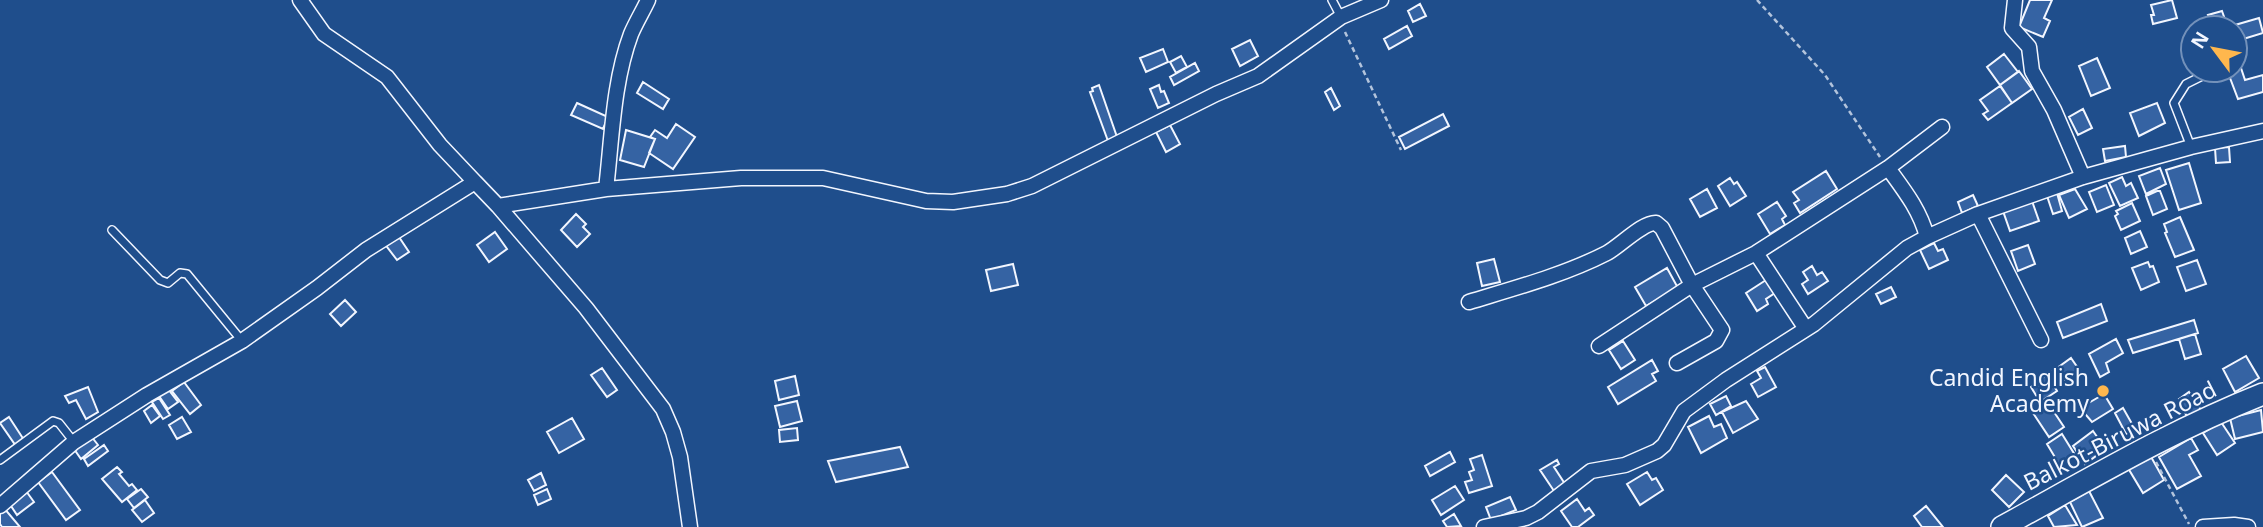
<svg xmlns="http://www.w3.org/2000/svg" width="2263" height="527" viewBox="0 0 2263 527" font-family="'Noto Sans',sans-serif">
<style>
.building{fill:#3563a3;stroke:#f2f6ff;stroke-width:2}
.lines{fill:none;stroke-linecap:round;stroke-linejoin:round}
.lane-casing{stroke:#f2f6ff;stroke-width:10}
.street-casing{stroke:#f2f6ff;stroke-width:17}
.secondary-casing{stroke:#f2f6ff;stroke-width:24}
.path{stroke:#b3c4dc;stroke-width:2.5;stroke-dasharray:5 3.5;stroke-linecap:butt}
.lane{stroke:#1f4e8c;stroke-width:7}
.street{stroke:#1f4e8c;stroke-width:14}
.secondary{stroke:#1f4e8c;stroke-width:21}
.poi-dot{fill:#ffb74d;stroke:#1f4e8c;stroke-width:2.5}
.labels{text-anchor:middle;stroke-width:5;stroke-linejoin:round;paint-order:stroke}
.poi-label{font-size:23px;fill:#f2f6ff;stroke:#1f4e8c;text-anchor:end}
.street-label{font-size:23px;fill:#f2f6ff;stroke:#1f4e8c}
</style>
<rect width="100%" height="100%" fill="#1f4e8c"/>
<path class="building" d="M2030,0H2052L2044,18L2050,21L2043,37L2019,27Z
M2172,0L2177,18L2153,24L2151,15H2154L2151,5Z
M1420,4L1426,16L1413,22L1408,11Z
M2222,11L2228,28H2214L2208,15Z
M2259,18L2263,33L2240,40L2235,25Z
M1407,26L1412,36L1389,49L1384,39Z
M1250,40L1258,56L1240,66L1232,49Z
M1163,49L1168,62L1146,72L1140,58Z
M2235,50L2245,80L2263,75V92L2238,99L2227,70H2235Z
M2004,54L2018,72L2000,85L1987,67Z
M1181,56L1187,67L1176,73L1170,62Z
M2097,58L2110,88L2091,96L2079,66Z
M1195,63L1199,71L1174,85L1170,77Z
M2019,71L2032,89L2012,103L2000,85Z
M643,82L669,99L663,109L637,93Z
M1099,85L1117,137L1108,141L1090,92L1093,91L1092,88Z
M1159,85L1161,92L1164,91L1169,103L1158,108L1150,89Z
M2000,86L2012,103L1988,120L1983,114L1988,111L1980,100Z
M1331,88L1340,106L1334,110L1325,92Z
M577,103L608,117L603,129L571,115Z
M2157,103L2165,123L2139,136L2130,113Z
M2083,109L2092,128L2078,135L2069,117Z
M1443,114L1449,126L1405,149L1399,137Z
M676,124L695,137L673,169L649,153L655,139L650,137L655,130L667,138Z
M1170,125L1180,144L1166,152L1156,132Z
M626,130L655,139L644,167L620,160Z
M2125,146L2126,157L2105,161L2103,149Z
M2229,147L2230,162L2216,163L2215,148Z
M2189,163L2201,203L2179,210L2166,170Z
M2160,168L2166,184L2146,194L2139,176Z
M1826,171L1837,189L1800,213L1794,203L1799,200L1793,192Z
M2122,177L2126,186L2131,183L2138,198L2120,206L2109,183Z
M1730,178L1734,184L1737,182L1746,196L1730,206L1718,186Z
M2106,185L2114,205L2097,212L2089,192Z
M1707,189L1717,208L1700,217L1690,199Z
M2075,189L2087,209L2069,218L2059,195Z
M2157,191H2160L2167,209L2153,215L2146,196Z
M2057,193L2062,211L2053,214L2047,196Z
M1973,195L1978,206L1962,213L1958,202Z
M2032,201L2039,221L2010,231L2003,211Z
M1777,202L1786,216L1782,219L1785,225L1770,234L1758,214Z
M2132,203L2140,221L2121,230L2115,216L2118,214L2116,211Z
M576,214L586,224L583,227L590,234L577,247L561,230Z
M2180,217L2194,250L2175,257L2165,233L2167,232L2164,224Z
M2140,231L2147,247L2131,254L2125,238Z
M495,232L507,249L489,262L477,245Z
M397,234L409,252L397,260L384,243Z
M1934,243L1938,251L1943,249L1948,260L1929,269L1920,250Z
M2028,245L2035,264L2018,271L2011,251Z
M1494,259L1500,282L1482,286L1477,263Z
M2197,260L2206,284L2186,291L2177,267Z
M2148,262L2150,267L2153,266L2159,282L2141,290L2132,268Z
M1013,264L1018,285L991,291L986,270Z
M1812,266L1817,275L1822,272L1828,281L1808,294L1802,284L1808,280L1803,272Z
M1667,268L1678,288L1646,306L1635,287Z
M1766,280L1775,293L1766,299L1768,304L1757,311L1746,293Z
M1891,287L1896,297L1881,304L1876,294Z
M345,300L356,312L341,326L330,314Z
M2101,304L2107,321L2063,338L2057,322Z
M2194,320L2198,333L2133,353L2128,340Z
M2195,334L2201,354L2185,359L2179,339Z
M2116,339L2123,353L2106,363L2109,372L2100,377L2089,354Z
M1623,341L1635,360L1621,369L1609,350Z
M2246,356L2259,378L2235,392L2223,369Z
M2071,358L2080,371L2061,383L2053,371Z
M1652,360L1658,371L1652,374L1656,381L1618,404L1608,387Z
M1765,367L1776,387L1758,397L1751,384L1761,378L1757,371Z
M602,368L617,390L607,397L591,375Z
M2047,374L2057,391L2040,402L2031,387Z
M795,376L799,395L779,400L775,381Z
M184,382L201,405L190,414L172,391Z
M88,387L98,412L86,419L76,400L69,403L65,396Z
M168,389L178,402L168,409L159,396Z
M2189,392L2201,410L2187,417L2179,399Z
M2104,394L2113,409L2092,422L2080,408Z
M1726,396L1731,406L1716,415L1710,404Z
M159,398L170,415L163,419L152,402Z
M797,401L802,421L780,427L775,406Z
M1746,401L1758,419L1733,433L1722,412Z
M2048,403L2064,427L2049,437L2033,413Z
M152,405L160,416L151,423L144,411Z
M2123,408L2135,429L2126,434L2115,413Z
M2261,410L2263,432L2235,439L2230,418Z
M1709,416L1714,427L1721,424L1727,438L1701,453L1688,427Z
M9,417L24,440L16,446L0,423Z
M182,417L191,432L177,439L169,425Z
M572,418L584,439L559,453L547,432Z
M2221,422L2235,443L2217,455L2203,433Z
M797,428L798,440L780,442L779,430Z
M2093,431L2100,441L2096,448L2100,453L2085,464L2073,446Z
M2062,434L2075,455L2059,464L2047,444Z
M91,436L98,445L81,459L74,449Z
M2191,438L2198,450L2189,455L2201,476L2177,489L2159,457Z
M104,445L108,451L88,466L84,459Z
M900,447L908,467L836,482L828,461Z
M1450,452L1455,462L1430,476L1425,466Z
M1482,455L1492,486L1469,493L1465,482L1472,480L1469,472L1474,470L1470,459Z
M2150,455L2164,480L2143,493L2128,468Z
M1557,460L1559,464L1554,467L1565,484L1554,491L1540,470Z
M117,467L122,472L119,474L129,486L132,484L137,490L122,502L102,479Z
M52,472L80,510L66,520L38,482Z
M1647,472L1652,480L1656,478L1663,490L1640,505L1627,484Z
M541,473L546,485L534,491L528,480Z
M2006,475L2024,492L2009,507L1992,490Z
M1455,486L1464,500L1441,515L1432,500Z
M141,489L148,497L134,508L127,499Z
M547,489L551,499L538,505L534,495Z
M26,491L34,502L17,515L9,503Z
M2089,491L2103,518L2082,527L2070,502Z
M1510,497L1516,510L1491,520L1486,507Z
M1577,499L1585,511L1589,508L1594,515L1578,527H1572L1561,511Z
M145,500L154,513L142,522L132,510Z
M2065,505L2077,525L2054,527L2048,516Z
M1926,506L1943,527H1922L1914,516Z
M4,508L20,527H2L0,524V512Z
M1454,514L1461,526L1447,527L1443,521Z"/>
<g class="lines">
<g class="lane-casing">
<path id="lane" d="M1332,0L1341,17
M2191,147L2174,103L2186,84L2210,72
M112,230L160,280L168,283L180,273L187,274L242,341
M0,460L53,421L59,423L74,442"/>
</g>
<g class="street-casing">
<path id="street" d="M300,0L324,34L387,77L440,145L475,182
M2015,0L2012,28L2029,47L2032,71L2054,110L2083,177
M1888,168C1904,190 1920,210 1927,237
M606,189C612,139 613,82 631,34C636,22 643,11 648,0
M498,206L586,308L663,409L673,432L680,457L690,527
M1978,214L2041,340
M1756,253L1806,329
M1469,302C1515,288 1564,275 1607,253C1620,246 1643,222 1656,223L1662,228L1692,285L1722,330L1716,341L1677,363
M1599,346L1692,285L1756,253L1888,168L1942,127
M0,506L74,442L147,395L242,341L317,288L366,250L475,182L498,206L606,189L741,178H823L926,201L953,202L1007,194L1032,186L1216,94L1258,76L1341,17L1381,0
M1484,527L1526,518L1538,512L1591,471L1625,465L1657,451L1664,445L1684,411L1726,380L1814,324L1907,248L1927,237L1978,214L2083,177L2191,147L2263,131
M2203,527L2234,525L2248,527"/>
</g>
<g class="secondary-casing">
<path id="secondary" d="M2002,527C2088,480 2172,430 2263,394"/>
</g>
<path class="path" d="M1757,0L1825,75L1880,157
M1345,32L1401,150
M2156,462L2189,524"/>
<use href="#lane" class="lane"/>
<use href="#street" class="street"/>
<use href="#secondary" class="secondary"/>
</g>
<circle class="poi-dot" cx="2103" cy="391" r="7"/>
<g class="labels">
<g class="poi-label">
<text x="2089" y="386">Candid English<tspan x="2089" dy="26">Academy</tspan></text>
</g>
<g class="street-label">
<text transform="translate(2120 436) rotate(-27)" y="8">Balkot-Biruwa Road</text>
</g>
</g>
<g transform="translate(2214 49) rotate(302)"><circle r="33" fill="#1f4e8c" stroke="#7391ba" stroke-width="2"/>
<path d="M0-5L12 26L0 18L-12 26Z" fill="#ffb74d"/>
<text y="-10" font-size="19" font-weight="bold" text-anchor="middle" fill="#f2f6ff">N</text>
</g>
</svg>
